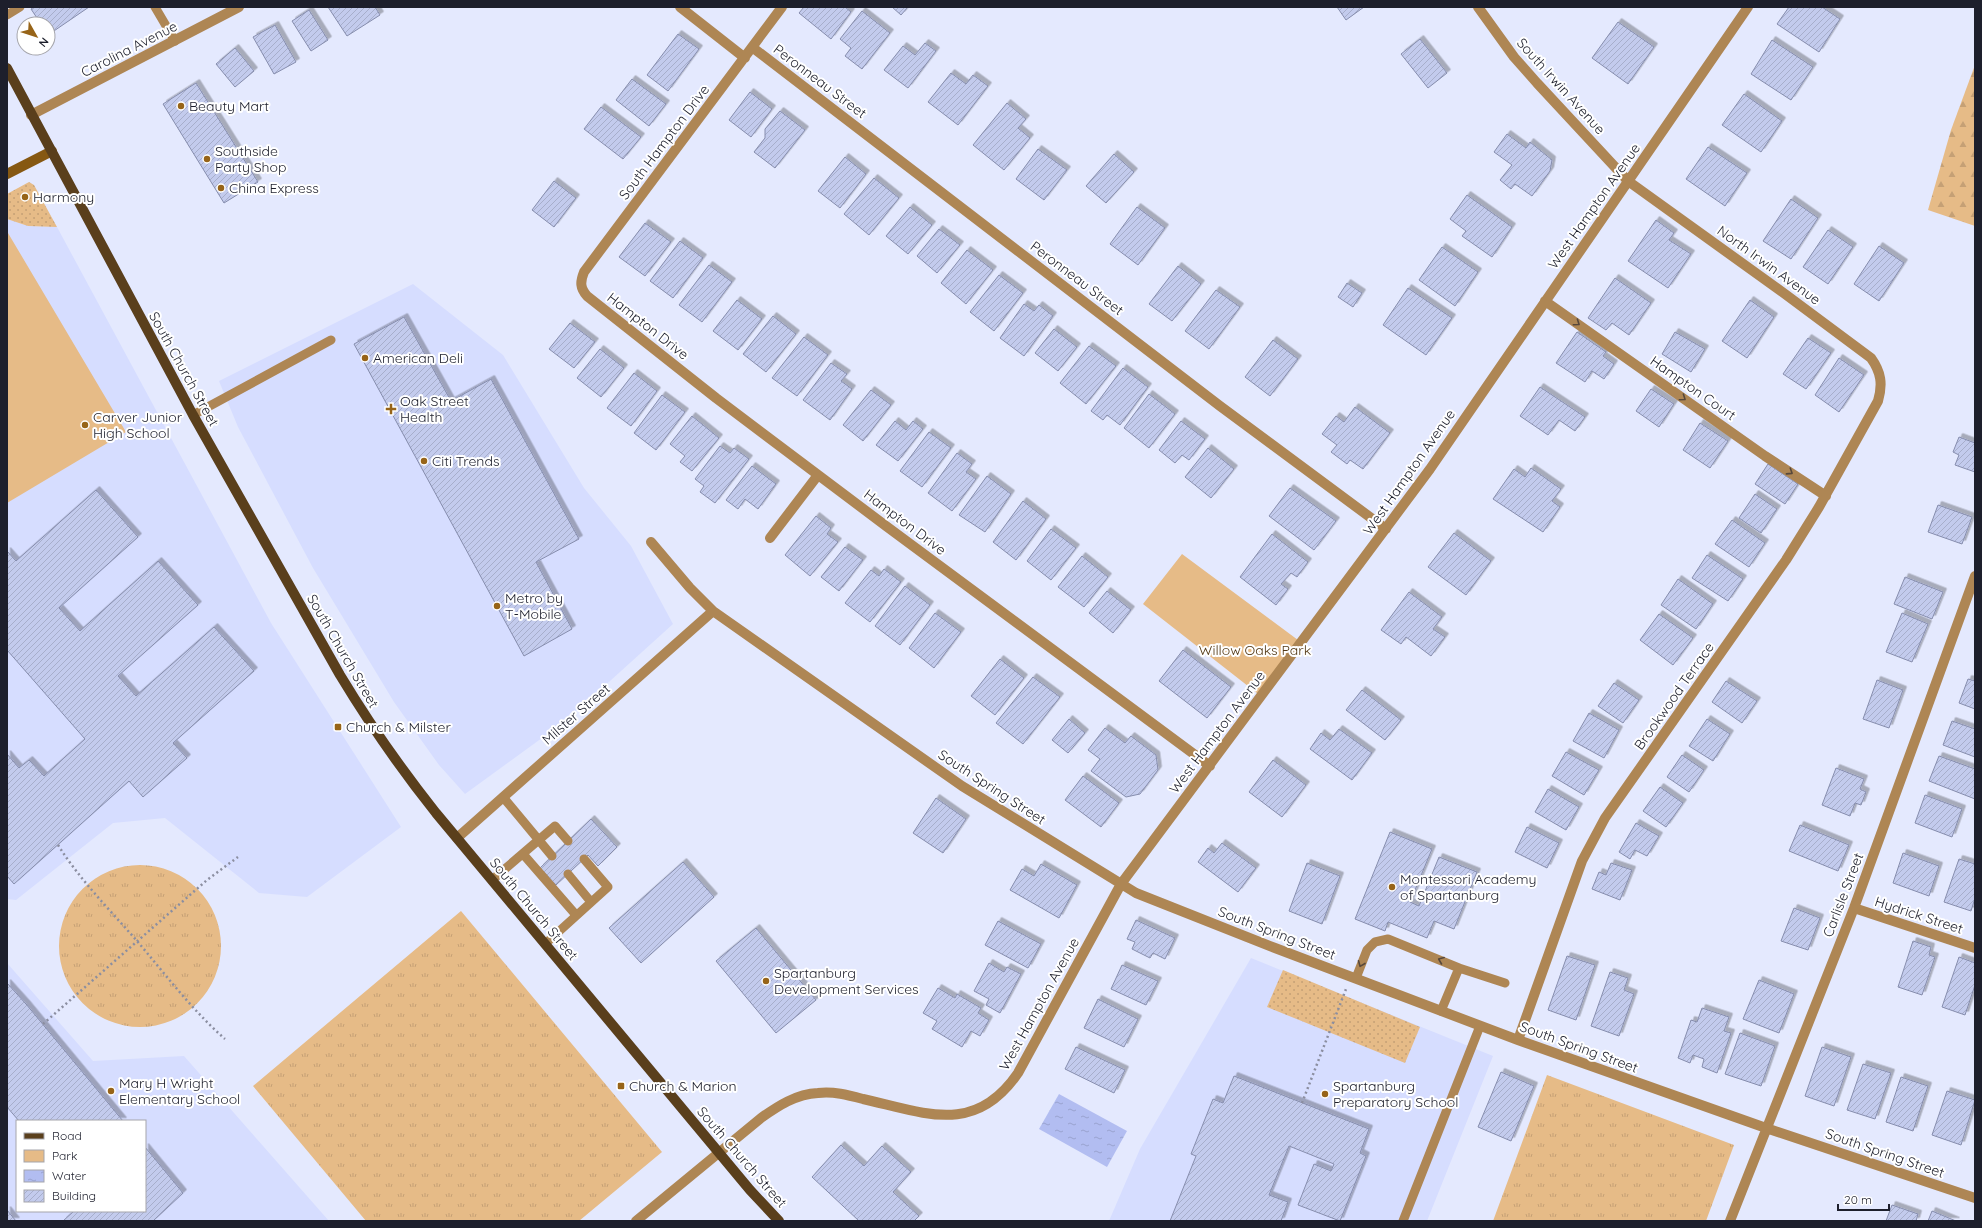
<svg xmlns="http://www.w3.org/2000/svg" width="1982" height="1228" viewBox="0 0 1982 1228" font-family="Quicksand,sans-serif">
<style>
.built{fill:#d6ddff;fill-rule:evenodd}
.grass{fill:url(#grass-tufts)}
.forest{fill:url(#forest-firs)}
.park{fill:#e6bb87}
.garden{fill:url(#garden-dots)}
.water{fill:url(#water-ripples)}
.building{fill:url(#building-hatch);stroke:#868dad;filter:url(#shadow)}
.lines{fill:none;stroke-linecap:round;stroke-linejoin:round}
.path{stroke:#8b8ea0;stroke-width:2.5;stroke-dasharray:2 3;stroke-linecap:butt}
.lane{stroke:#ae8654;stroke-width:9}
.street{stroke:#ae8654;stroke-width:10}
.secondary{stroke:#865812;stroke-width:10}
.primary{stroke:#5a3f1c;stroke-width:10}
.oneway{stroke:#57483c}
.poi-dot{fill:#976418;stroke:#fff;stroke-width:1.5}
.labels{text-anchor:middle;stroke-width:4;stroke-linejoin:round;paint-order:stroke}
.street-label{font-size:14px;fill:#1d1f2c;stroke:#fff}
.poi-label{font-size:14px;fill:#1d1f2c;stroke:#fff;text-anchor:start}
.park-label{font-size:14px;fill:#523815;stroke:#fff}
</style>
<defs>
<pattern id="grass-tufts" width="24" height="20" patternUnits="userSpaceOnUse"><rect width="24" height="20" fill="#e6bb87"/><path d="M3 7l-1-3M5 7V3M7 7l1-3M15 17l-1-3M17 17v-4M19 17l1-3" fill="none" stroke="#c5a075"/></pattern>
<pattern id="forest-firs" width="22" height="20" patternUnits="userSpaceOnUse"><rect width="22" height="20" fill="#e6bb87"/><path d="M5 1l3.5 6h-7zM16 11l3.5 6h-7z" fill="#c5a075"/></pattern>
<pattern id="garden-dots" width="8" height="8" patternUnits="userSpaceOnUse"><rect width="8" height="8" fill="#e6bb87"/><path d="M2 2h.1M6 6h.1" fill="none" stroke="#c5a075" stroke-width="1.8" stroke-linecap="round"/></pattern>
<pattern id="water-ripples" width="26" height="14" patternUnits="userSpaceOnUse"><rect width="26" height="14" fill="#b2bdf1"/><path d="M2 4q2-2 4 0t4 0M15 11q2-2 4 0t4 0" fill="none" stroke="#99a2cf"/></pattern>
<pattern id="building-hatch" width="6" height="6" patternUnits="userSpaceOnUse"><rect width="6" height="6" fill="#c3cbed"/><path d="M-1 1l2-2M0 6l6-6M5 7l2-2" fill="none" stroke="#a7aecb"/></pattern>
<filter id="shadow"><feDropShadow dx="3.5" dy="-3.5" stdDeviation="0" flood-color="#0004"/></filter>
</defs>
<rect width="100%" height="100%" fill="#e4e9fe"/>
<path class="built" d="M7,219L28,226L57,227L271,623L401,827L307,897L259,893L165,818L113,823L16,900L7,899Z
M413,284L503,355L584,488L631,546L673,624L568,719L465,794L439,765L394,702L313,568L238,427L219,381Z
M1251,958L1493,1056L1427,1221H1109L1140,1149Z
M7,963L93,1061L184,1056L329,1221H7ZM17,1121H145V1211H17Z"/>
<path class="grass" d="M59 946a81 81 0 1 1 162 0a81 81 0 1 1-162 0Z
M461,911L662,1152L579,1221H366L253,1086Z
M1547,1075L1734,1145L1706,1221H1493Z"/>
<path class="forest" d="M1975,65V226L1928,210L1951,130Z"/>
<path class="park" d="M8,233L126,432L7,503V234Z
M1182,554L1302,643L1262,697L1143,604Z"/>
<path class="garden" d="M29,182L34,185L57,227L28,226L7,219V194Z
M1283,970L1420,1027L1405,1063L1267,1007Z"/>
<path class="water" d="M1059,1094L1127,1131L1107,1167L1039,1129Z"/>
<path class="building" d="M34,7H89L48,35V24H41L31,9Z
M328,7H375L380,15L347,36Z
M804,7H845L851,12L831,39L799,13Z
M892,7H908L901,15Z
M1337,7H1364L1346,20Z
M1789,7H1822L1840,19L1819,52L1777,24Z
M309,10L328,40L311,51L292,21Z
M862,11L890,33L862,69L845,56L851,48L840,39Z
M1618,22L1654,47L1628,84L1592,58Z
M275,25L296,62L274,74L253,37Z
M678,34L699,49L668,91L647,75Z
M1420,39L1447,73L1428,88L1401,54Z
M1772,40L1813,67L1791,100L1751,74Z
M925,43L936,51L908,88L884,70L903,46L915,55Z
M235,48L254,71L235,87L216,64Z
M951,73L966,84L973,75L988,86L958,125L928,102Z
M632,79L666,104L649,126L616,100Z
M196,83L258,182L224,203L163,104Z
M750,92L772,109L751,137L729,120Z
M1744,94L1782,121L1761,152L1722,125Z
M1007,103L1026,119L1018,128L1030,138L1004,170L973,145Z
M601,107L641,137L623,159L584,129Z
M780,111L805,130L775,168L754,152L765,138V129Z
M1507,134L1526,148L1530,142L1552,160L1550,171L1532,196L1515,184L1511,189L1500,180L1512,165L1494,152Z
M1708,147L1747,173L1725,206L1686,179Z
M1038,149L1067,170L1044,200L1016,179Z
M1114,154L1134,172L1106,203L1086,186Z
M845,157L866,174L840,208L818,191Z
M874,178L899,198L869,235L844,214Z
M554,181L576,198L554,227L532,210Z
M1467,195L1512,227L1492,257L1462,236L1466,231L1450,219Z
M1791,199L1818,218L1791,259L1763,241Z
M910,207L932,225L908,254L886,236Z
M1137,207L1165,228L1138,265L1110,244Z
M1656,220L1674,233L1669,240L1691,254L1668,288L1628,261Z
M645,223L671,242L645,276L619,257Z
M939,229L960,245L937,273L917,256Z
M1828,230L1853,247L1828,284L1803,267Z
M680,241L703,258L673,298L650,281Z
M1879,246L1904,263L1879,301L1854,284Z
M1442,247L1478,272L1455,306L1419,280Z
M967,250L993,270L966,304L941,283Z
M709,265L732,282L702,322L679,305Z
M1178,266L1201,284L1172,321L1149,304Z
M999,275L1023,293L994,331L970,312Z
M1615,278L1651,303L1629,335L1612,323L1606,330L1588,318Z
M1347,283L1362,293L1353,307L1338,297Z
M1408,288L1452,318L1426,355L1383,325Z
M1216,290L1240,307L1209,349L1185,331Z
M737,300L762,319L738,350L713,331Z
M1750,300L1774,317L1747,358L1722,341Z
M1024,304L1034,311L1039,305L1053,316L1024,356L1000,338Z
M773,316L796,334L766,372L743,354Z
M404,317L451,401L491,379L579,539L536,562L572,629L524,656L354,344Z
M570,323L595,342L574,368L549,349Z
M1054,329L1077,347L1058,371L1035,353Z
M1577,332L1606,352L1603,356L1614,364L1604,379L1592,371L1585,382L1556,363Z
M1675,332L1705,349L1691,372L1662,354Z
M804,337L828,355L797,396L772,378Z
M1808,338L1831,353L1806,389L1783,374Z
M1273,340L1298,359L1270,396L1245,377Z
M1089,346L1116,366L1086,404L1060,383Z
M600,349L624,368L601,397L577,378Z
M1839,358L1864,375L1839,412L1815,395Z
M831,363L847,374L841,381L852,389L830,420L803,400Z
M1123,368L1148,387L1120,425L1107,415L1103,420L1091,411Z
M634,373L657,391L631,426L607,408Z
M1540,387L1585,417L1575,431L1559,420L1548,435L1520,416Z
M1651,389L1674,404L1659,427L1636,411Z
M871,390L891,405L863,441L843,425Z
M1149,394L1175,414L1149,448L1124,428Z
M662,395L685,412L656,450L634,433Z
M1355,407L1390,433L1363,469L1350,460L1347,464L1331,452L1337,445L1322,434L1336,416L1344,422Z
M692,416L719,438L692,471L680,462L685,456L670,444Z
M895,421L906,430L913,421L923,429L898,461L876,445Z
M1181,421L1205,439L1189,460L1182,455L1175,463L1159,450Z
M1700,423L1728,441L1710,468L1683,450Z
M929,432L951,448L922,487L900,471Z
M1959,437L1975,443V472L1955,465L1959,455L1953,452Z
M720,446L730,453L734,448L749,459L715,503L700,492L704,486L695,479Z
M1208,448L1234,469L1211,498L1185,477Z
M957,453L972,464L966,472L976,479L952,511L928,493Z
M1768,464L1798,484L1785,504L1755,484Z
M752,466L776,484L758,509L745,499L738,509L726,500Z
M1531,468L1561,489L1552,501L1560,507L1543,532L1493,499L1514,469L1525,477Z
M987,476L1011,494L985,532L959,515Z
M1290,488L1336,521L1314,550L1269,516Z
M96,490L138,537L59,608L80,631L158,561L198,605L118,676L136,696L214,627L254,671L173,743L187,758L143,797L129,781L14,884L7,876V754L19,768L29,760L44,776L85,739L7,650V551L16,561Z
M1755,494L1777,509L1761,533L1739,518Z
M1023,501L1046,519L1016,560L993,542Z
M1938,505L1972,517L1962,544L1928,532Z
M816,516L831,528L827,534L838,542L810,576L785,555Z
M1732,520L1765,543L1749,567L1715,544Z
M1051,529L1076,548L1051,580L1027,561Z
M1454,533L1491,561L1466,595L1428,567Z
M1272,534L1308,562L1297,577L1291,573L1281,584L1288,589L1276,605L1240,577Z
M845,547L863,560L839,591L821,577Z
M1707,555L1743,579L1728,601L1692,578Z
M1082,556L1108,577L1084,607L1058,587Z
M884,569L901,582L870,622L845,603L871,570L879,576Z
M1905,577L1943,592L1932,619L1894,604Z
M1678,579L1713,604L1696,629L1661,605Z
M905,586L930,605L900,645L875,626Z
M1107,591L1131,610L1113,633L1089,613Z
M1409,592L1442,617L1433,629L1445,637L1431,656L1406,637L1401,644L1381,630Z
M935,613L961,632L934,668L909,648Z
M1902,613L1928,624L1912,662L1886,652Z
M1659,614L1693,638L1673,665L1640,640Z
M1183,650L1231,687L1207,718L1159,681Z
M1000,659L1024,678L995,715L971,696Z
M1033,677L1060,697L1023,744L996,723Z
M1968,679L1975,681V709L1959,703Z
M1877,680L1903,690L1889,728L1863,719Z
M1726,681L1757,701L1742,723L1712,702Z
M1614,683L1639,700L1623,723L1598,706Z
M1362,690L1401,720L1385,740L1346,710Z
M1589,713L1619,730L1604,758L1573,741Z
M1069,719L1085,733L1068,753L1052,740Z
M1707,719L1730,734L1713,761L1689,746Z
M1952,721L1975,729V757L1943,745Z
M1105,728L1125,743L1131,736L1156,755L1158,770L1140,794L1126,797L1091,771L1100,759L1088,750Z
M1339,729L1372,753L1352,780L1310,749L1321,733L1330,740Z
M1566,752L1599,770L1584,795L1552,776Z
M1682,755L1704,770L1689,792L1667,777Z
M1939,756L1975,769V799L1929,781Z
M1273,760L1306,785L1282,817L1249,792Z
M1836,768L1864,779L1860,789L1866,792L1861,805L1855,803L1850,816L1822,805Z
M1083,776L1119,803L1101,827L1065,800Z
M1660,787L1683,803L1666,827L1643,811Z
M1548,789L1579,807L1566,830L1535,812Z
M1925,795L1962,809L1952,837L1915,823Z
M936,798L966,819L943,853L913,833Z
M591,819L617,847L598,866L588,855L556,885L540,868Z
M1636,823L1659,836L1647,856L1635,850L1630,859L1619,852Z
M1800,825L1849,845L1838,871L1789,851Z
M1527,827L1559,843L1547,868L1515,852Z
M1390,832L1432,849L1410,902L1419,906L1439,857L1477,872L1454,929L1434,921L1427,938L1388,922L1385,931L1355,919Z
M1222,843L1256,868L1238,892L1198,862L1208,848L1214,853Z
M1903,853L1939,866L1929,896L1893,883Z
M1959,859L1975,864V898L1971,911L1944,902Z
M683,862L714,897L641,963L609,928Z
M1307,863L1340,876L1322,924L1289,911Z
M1611,863L1632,870L1620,900L1592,889L1599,872L1606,875Z
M1041,864L1077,885L1059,918L1010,890L1022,869L1034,876Z
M1794,908L1820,918L1808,950L1781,941Z
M1136,920L1175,938L1165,959L1153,953L1150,958L1132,949L1135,942L1127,939Z
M998,921L1041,944L1028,968L985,945Z
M756,928L816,1000L776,1033L716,961Z
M1913,941L1931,947L1929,955L1935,957L1922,995L1898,987Z
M1567,956L1595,965L1576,1020L1548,1010Z
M1959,957L1975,963V985L1965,1015L1942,1007Z
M989,963L1004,972L1007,967L1021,974L1000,1013L986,1005L989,999L974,991Z
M1122,965L1158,981L1146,1005L1111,989Z
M1610,972L1628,978L1624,990L1634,994L1619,1036L1591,1026Z
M1759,980L1794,994L1779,1033L1743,1019Z
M7,983L26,1004L123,1121H19L7,1107Z
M938,988L955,998L957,994L981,1008L978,1013L989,1020L980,1036L971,1031L962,1047L932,1029L937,1021L923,1013Z
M1098,999L1138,1019L1124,1047L1084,1028Z
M1702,1008L1729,1017L1724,1031L1731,1033L1717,1073L1702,1067L1704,1059L1693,1055L1690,1063L1678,1058L1691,1020L1697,1022Z
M1740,1033L1775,1046L1761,1086L1725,1074Z
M1076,1047L1125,1070L1114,1093L1065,1069Z
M1822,1047L1851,1057L1834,1106L1805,1096Z
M1863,1064L1891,1073L1875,1119L1847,1110Z
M1501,1072L1534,1086L1511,1141L1478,1127Z
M1234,1076L1369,1129L1360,1153L1366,1156L1340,1221L1298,1205L1314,1164L1331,1171L1334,1164L1289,1146L1269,1195L1288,1202L1281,1221H1170L1196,1156L1191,1154L1213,1099L1223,1103Z
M1901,1077L1928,1086L1913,1131L1886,1122Z
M1947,1091L1975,1100L1961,1145L1932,1135Z
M841,1145L864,1166L882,1146L911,1172L893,1192L919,1216L914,1221H859L812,1177Z
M145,1147L183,1193L153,1221H63L74,1211H145Z
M1892,1205L1918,1214L1916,1221H1886Z
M7,1210L16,1221H7Z
M1932,1211L1956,1221H1928Z"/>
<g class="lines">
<path class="path" d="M58,845C80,880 110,910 137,941C166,975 192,1010 225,1039
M43,1024L207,880L238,857
M1302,1103L1346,989"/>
<path class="lane" d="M155,7L175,41
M7,15L20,7
M193,415L331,340
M503,797L552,856
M523,854L576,915
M568,874L591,902
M492,880L555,826L568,841
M545,944L608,887L584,859
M1459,968L1505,983
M1356,978L1367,950L1375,942L1388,939L1459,968L1441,1011
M1403,1221L1480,1026"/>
<path class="street" d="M680,7L745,58
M782,7L584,272C580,282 580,288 587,296L716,398L886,526L1210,766
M1478,7L1514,57L1537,83L1628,181L1785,294L1871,358C1881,372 1883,384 1878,401L1819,507L1786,560L1605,818L1582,861L1518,1040
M752,47L1220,406L1386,529
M31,115L239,7
M1545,301L1765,456L1826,496
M770,538L818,475
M651,542L690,588L713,611L962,786L1136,893L1275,948L1518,1040L1766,1128L1975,1198
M457,838L713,611
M1854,908L1975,948
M636,1221L761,1118C778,1106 796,1094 818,1093C833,1091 848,1095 863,1099C925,1113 975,1136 1018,1073L1121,884L1430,469L1748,7
M1730,1221L1854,908L1975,576"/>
<path class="secondary" d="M7,174L52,151"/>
<path class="primary" d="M7,68L193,415L340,675C369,723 401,769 436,813L750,1190L779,1221"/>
</g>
<defs><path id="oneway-chevron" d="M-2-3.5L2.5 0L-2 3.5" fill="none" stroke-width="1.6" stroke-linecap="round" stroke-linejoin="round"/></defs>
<g class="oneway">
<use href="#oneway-chevron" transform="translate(1577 323) rotate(35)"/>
<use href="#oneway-chevron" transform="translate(1683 398) rotate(35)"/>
<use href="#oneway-chevron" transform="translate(1790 472) rotate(33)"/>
<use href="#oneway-chevron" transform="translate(1441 960) rotate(-158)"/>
<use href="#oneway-chevron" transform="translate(1361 964) rotate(112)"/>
</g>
<g class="poi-dot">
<circle cx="181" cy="106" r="4"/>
<circle cx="207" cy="159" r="4"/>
<circle cx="221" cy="188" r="4"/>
<circle cx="25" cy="197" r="4"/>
<circle cx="365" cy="358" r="4"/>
<path d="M389 403h4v4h4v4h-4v4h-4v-4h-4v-4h4z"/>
<circle cx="85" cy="425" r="4"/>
<circle cx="424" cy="461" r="4"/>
<circle cx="497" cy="606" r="4"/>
<rect x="334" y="723" width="8" height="8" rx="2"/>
<circle cx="1392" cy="887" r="4"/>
<circle cx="766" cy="981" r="4"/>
<rect x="617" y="1082" width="8" height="8" rx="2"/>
<circle cx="111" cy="1091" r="4"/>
<circle cx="1325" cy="1094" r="4"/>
</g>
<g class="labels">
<g class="street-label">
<text transform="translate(129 49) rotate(-27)" y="5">Carolina Avenue</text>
<text transform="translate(820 81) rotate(37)" y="5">Peronneau Street</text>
<text transform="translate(1561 86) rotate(48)" y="5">South Irwin Avenue</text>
<text transform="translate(664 142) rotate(-53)" y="5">South Hampton Drive</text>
<text transform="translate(1594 206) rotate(-55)" y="5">West Hampton Avenue</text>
<text transform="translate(1769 265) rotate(36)" y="5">North Irwin Avenue</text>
<text transform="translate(1077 278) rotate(37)" y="5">Peronneau Street</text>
<text transform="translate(648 326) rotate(38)" y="5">Hampton Drive</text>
<text transform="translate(184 369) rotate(61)" y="5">South Church Street</text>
<text transform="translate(1693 388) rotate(35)" y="5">Hampton Court</text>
<text transform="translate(1409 472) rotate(-55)" y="5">West Hampton Avenue</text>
<text transform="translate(905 522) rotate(37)" y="5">Hampton Drive</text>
<text transform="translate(343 651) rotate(60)" y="5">South Church Street</text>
<text transform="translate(1674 696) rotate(-55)" y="5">Brookwood Terrace</text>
<text transform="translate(576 714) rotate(-41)" y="5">Milster Street</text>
<text transform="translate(1217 732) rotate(-53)" y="5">West Hampton Avenue</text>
<text transform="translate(992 787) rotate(33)" y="5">South Spring Street</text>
<text transform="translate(1843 895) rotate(-69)" y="5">Carlisle Street</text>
<text transform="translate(534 909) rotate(50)" y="5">South Church Street</text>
<text transform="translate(1919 915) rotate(18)" y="5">Hydrick Street</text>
<text transform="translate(1277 933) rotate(21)" y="5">South Spring Street</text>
<text transform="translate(1039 1004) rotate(-61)" y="5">West Hampton Avenue</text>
<text transform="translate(1579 1047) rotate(20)" y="5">South Spring Street</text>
<text transform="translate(1885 1153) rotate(19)" y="5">South Spring Street</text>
<text transform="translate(742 1157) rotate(49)" y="5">South Church Street</text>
</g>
<g class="poi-label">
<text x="189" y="111">Beauty Mart</text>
<text x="215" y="156">Southside<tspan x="215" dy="16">Party Shop</tspan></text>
<text x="229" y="193">China Express</text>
<text x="33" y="202">Harmony</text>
<text x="373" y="363">American Deli</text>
<text x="400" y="406">Oak Street<tspan x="400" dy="16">Health</tspan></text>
<text x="93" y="422">Carver Junior<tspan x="93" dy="16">High School</tspan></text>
<text x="432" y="466">Citi Trends</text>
<text x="505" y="603">Metro by<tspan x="505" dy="16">T-Mobile</tspan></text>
<text x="346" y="732">Church &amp; Milster</text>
<text x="1400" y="884">Montessori Academy<tspan x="1400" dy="16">of Spartanburg</tspan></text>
<text x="774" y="978">Spartanburg<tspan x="774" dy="16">Development Services</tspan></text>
<text x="119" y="1088">Mary H Wright<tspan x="119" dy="16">Elementary School</tspan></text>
<text x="629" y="1091">Church &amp; Marion</text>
<text x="1333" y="1091">Spartanburg<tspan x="1333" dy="16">Preparatory School</tspan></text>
</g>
<g class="park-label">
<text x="1255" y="655">Willow Oaks Park</text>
</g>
</g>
<rect width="1982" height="1228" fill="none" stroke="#1d1f2c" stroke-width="16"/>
<rect x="16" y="1120" width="130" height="92" fill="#ffffff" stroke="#a5a5ab"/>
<rect x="24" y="1133" width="20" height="6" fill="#5a3f1c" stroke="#a5a5ab"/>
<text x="52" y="1140" font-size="12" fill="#1d1f2c">Road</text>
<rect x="24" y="1150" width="20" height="12" fill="#e6bb87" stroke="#a5a5ab"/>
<text x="52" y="1160" font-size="12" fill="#1d1f2c">Park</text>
<rect x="24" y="1170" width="20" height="12" fill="url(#water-ripples)" stroke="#a5a5ab"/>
<text x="52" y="1180" font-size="12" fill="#1d1f2c">Water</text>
<rect x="24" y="1190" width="20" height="12" fill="url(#building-hatch)" stroke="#a5a5ab"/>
<text x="52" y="1200" font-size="12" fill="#1d1f2c">Building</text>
<g transform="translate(36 36) rotate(129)"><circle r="19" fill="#ffffff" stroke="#a5a5ab"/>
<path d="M0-3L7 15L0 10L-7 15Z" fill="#976418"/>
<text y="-6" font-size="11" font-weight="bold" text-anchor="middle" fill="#1d1f2c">N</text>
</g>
<path d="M1838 1204v6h51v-6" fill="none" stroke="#1d1f2c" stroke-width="2"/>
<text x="1844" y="1204" font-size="12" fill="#1d1f2c" stroke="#ffffff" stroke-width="3" paint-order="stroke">20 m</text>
</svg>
